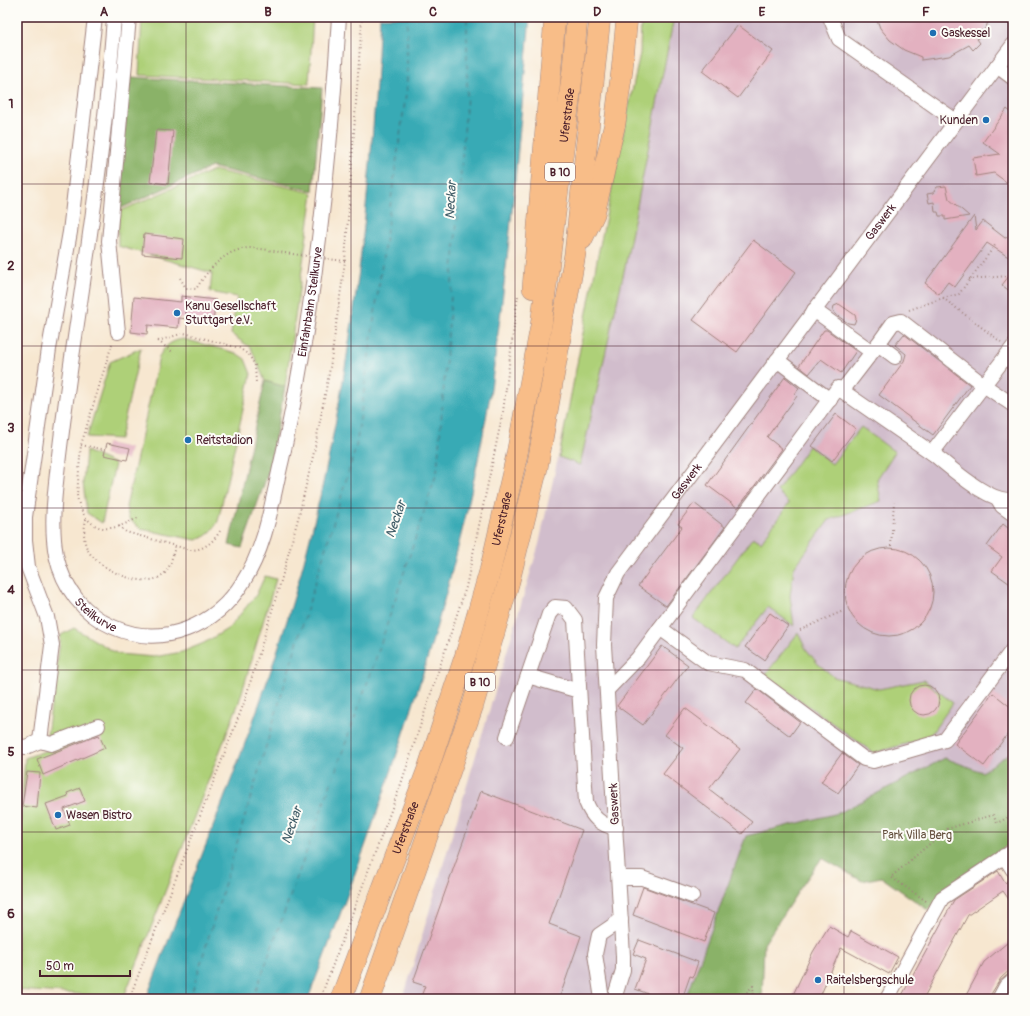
<svg xmlns="http://www.w3.org/2000/svg" width="1030" height="1016" viewBox="0 0 1030 1016" font-family="Pangolin,sans-serif">
<style>
.industrial{fill:#d1bdcc}
.green{fill:#aed078;stroke:#7c7852}
.forest{fill:#8ab268;stroke:#6a684a}
.water{fill:#39aab5;stroke:#426470}
.lines{fill:none;stroke-linecap:round;stroke-linejoin:round}
.ferry{stroke:#425e69;stroke-width:1;stroke-dasharray:5 4;stroke-linecap:butt}
.building{fill:#e3b1c0}
.minor-casing{stroke:#a0837e;stroke-width:16}
.highway-casing{stroke:#a0837e;stroke-width:22}
.path{stroke:#a0837e;stroke-width:2;stroke-dasharray:1 3;stroke-linecap:butt}
.minor{stroke:#fff;stroke-width:14}
.highway{stroke:#f8bd88;stroke-width:21}
.path-bridge{stroke:#a0837e;stroke-width:2;stroke-dasharray:1 3;stroke-linecap:butt}
.grid{fill:none;stroke:#4a1f2b;stroke-width:1;stroke-opacity:0.55}
.poi-dot{fill:#1f6fb2;stroke:#fdfcf7;stroke-width:1.5}
.labels{text-anchor:middle;stroke-width:4;stroke-linejoin:round;paint-order:stroke}
.shield{fill:#fdfcf7;stroke:#806168;stroke-width:1}
.shield-label{font-size:11px;font-weight:bold;fill:#4a1f2b}
.poi-label{font-size:12px;fill:#4a1f2b;stroke:#fdfcf7;text-anchor:start}
.street-label{font-size:12px;fill:#4a1f2b;stroke:#fdfcf7}
.park-label{font-size:12px;fill:#685442;stroke:#fdfcf7}
.water-label{font-size:13px;font-style:italic;fill:#425e69;stroke:#fdfcf7}
.neatline{fill:none;stroke:#4a1f2b;stroke-width:1.5}
.grid-label{font-size:13px;text-anchor:middle;font-weight:bold;fill:#4a1f2b}
</style>
<rect width="100%" height="100%" fill="#fdfcf7"/>
<filter id="ink" filterUnits="userSpaceOnUse"><feTurbulence type="fractalNoise" baseFrequency=".025" numOctaves="2"/><feDisplacementMap in="SourceGraphic" scale="8" xChannelSelector="R" yChannelSelector="G"/><feConvolveMatrix kernelMatrix="1 2 1 2 8 2 1 2 1" color-interpolation-filters="sRGB"/></filter>
<filter id="wash" filterUnits="userSpaceOnUse"><feTurbulence type="fractalNoise" baseFrequency=".012" numOctaves="4" result="noise"/><feDisplacementMap in="SourceGraphic" scale="16" xChannelSelector="R" yChannelSelector="G"/><feGaussianBlur stdDeviation="0.9" result="paint"/><feColorMatrix in="noise" values="0 0 0 0 0 0 0 0 0 0 0 0 0 0 0 0 0 1.4 0 .05"/><feComposite in="paint" operator="in"/></filter>
<g filter="url(#wash)">
<rect width="100%" height="100%" fill="#f7e7d0"/>
<path class="industrial" d="M645,17H1013V751L982,772L945,758L839,813L746,836L686,999H403L539,544L611,215L643,51Z"/>
<path class="green" d="M142,17H313L309,84L139,75Z
M641,17H674L625,267L580,465L559,457L599,250L640,53Z
M214,170L313,193L285,387L265,381L251,348L231,334L237,297L210,292L212,273L118,246V212Z
M184,339L236,353L245,359L251,374L218,521C213,531 207,537 196,540L141,529L129,519L126,507L159,357C164,346 172,340 184,339Z
M141,348L120,439L87,437L110,362Z
M861,427L895,452L877,479L881,501L829,520L794,568L790,596L794,626L768,607L735,649L693,618L753,537L761,542L789,503L777,491L809,446L832,464Z
M86,451L115,464L102,523L87,513L83,483Z
M265,576L276,579L239,702L124,997L17,990V870L25,758L59,746L56,737L47,735L61,635L74,628L118,654L154,657L182,652L204,643L229,628L256,595Z
M798,633L806,649L818,664L834,677L879,689L924,680L953,703L929,737L874,753L765,675Z"/>
<path class="forest" d="M130,77L322,88L313,191L212,167L117,210Z
M265,381L285,387L269,470L242,548L229,545Z
M1013,751V842L974,868L928,910L881,877L862,881L822,858L799,890L764,944L762,999H686L746,836L839,813L945,758L982,772Z"/>
<path class="water" d="M380,17H530C521,115 513,213 501,310C497,339 494,368 490,396C455,603 383,804 308,999H146C196,865 254,734 294,597C349,408 370,212 380,17Z"/>
<g class="lines">
<path class="ferry" d="M190,999L356,447L407,87V17
M253,999L372,670L437,472L467,95V17"/>
</g>
<g id="blocks">
<path class="building" d="M876,17H990L986,27L977,39L980,43L973,50L969,45L949,56L921,60V57L904,50L890,40L880,28Z
M738,25L773,51L738,98L702,71Z
M1007,109L1013,114V187L994,173L976,176L973,158L1000,154L983,142Z
M156,130L173,131L168,184L150,182Z
M946,186L949,199L969,216L945,220V216H939L938,212H935L934,202L929,203L927,194L933,193L937,187Z
M974,216L976,230L983,221L1005,238L1009,237L1010,243L1013,244V260L987,243L955,287L948,282L939,294L925,283Z
M144,234L184,239L182,258L142,254Z
M753,240L796,272L737,352L693,320Z
M1013,271V294L1002,285Z
M181,296L216,300L213,322L179,318L178,328L148,325L147,334L131,332L134,297L181,302Z
M839,304L855,315L856,319L854,324L848,323L835,314L833,310L834,306Z
M824,330H827L856,351L841,373L821,359L809,374L799,366Z
M904,334L970,385L933,435L879,395L904,361L906,354L895,345Z
M785,377L799,388L795,394L797,396L767,437L782,449L738,508L707,485Z
M836,414L856,429L832,461L812,446Z
M107,443L130,448L127,460L104,455Z
M694,503L725,527L666,606L638,586L682,527L678,524Z
M1003,524L1013,532V586L992,571L1002,557L987,546Z
M845 592a44 44 0 1 1 88 0a44 44 0 1 1-88 0Z
M770,613L788,626L764,660L745,647Z
M662,646L688,665L643,725L617,706Z
M909 700a15 15 0 1 1 30 0a15 15 0 1 1-30 0Z
M757,689L800,722L790,736L746,703Z
M993,693L1013,709V727L984,766L955,744Z
M685,708L740,749L709,789L752,822L742,834L663,774L683,748L665,735Z
M99,735L105,748L43,775L37,759Z
M842,753L858,765L838,793L821,782Z
M27,772L40,773L37,808L22,806Z
M80,788L85,801L64,809L70,825L56,830L46,804L68,796L67,793Z
M481,791L582,830L549,924L581,936L559,999H420L425,986L413,982Z
M998,871L1005,883L1009,880L1013,887V905L1003,891L968,915L923,999H900L954,900Z
M643,887L714,913L704,942L633,915Z
M829,926L848,937L851,931L898,957L889,974L841,948L819,999H791L813,952Z
M1013,938V967L1001,978L988,999H964L984,962Z
M639,940L698,962L693,977L690,976L682,999H662L635,989L646,959L633,954Z"/>
</g>
</g>
<g filter="url(#ink)">
<use href="#blocks" fill-opacity="0" stroke="#a0837e" stroke-width="1"/>
<g class="lines">
<g class="minor-casing">
<g id="minor">
<path id="s1" d="M114,17C106,133 88,249 71,364C66,400 61,436 57,473C54,500 51,528 56,555C63,587 83,614 113,627C162,649 216,626 243,582C267,545 272,500 282,459C314,314 330,165 339,17"/>
<path d="M830,17L839,39L956,121"/>
<path d="M997,66L1013,78"/>
<path d="M814,310L872,352L842,391"/>
<path d="M118,332L109,241L129,17"/>
<path d="M878,344L893,323L901,321L985,386L1013,405"/>
<path d="M872,352L878,344L895,357"/>
<path d="M777,360L830,400"/>
<path d="M932,453C949,466 992,506 1013,499"/>
<path d="M998,499L1002,506L1013,514"/>
<path d="M660,628L708,663L745,670L864,759L873,761L945,740L1013,649"/>
<path d="M528,676L579,691"/>
<path d="M608,689L638,658L838,388L932,453L1013,347"/>
<path d="M507,737L549,614L555,607L566,608L575,620L586,802C592,817 600,825 616,828"/>
<path d="M40,741L52,645L47,617L28,567L25,540V517L49,349L70,232L95,17"/>
<path d="M17,746L26,747L40,741L51,744L98,726"/>
<path d="M1004,856L1013,870"/>
<path d="M619,878H642L692,896"/>
<path d="M602,999L595,954L599,935L621,920"/>
<path id="s2" d="M614,999L623,970V956L604,645L606,598L618,573L1013,45"/>
<path d="M887,999L942,898L1013,851"/>
<path d="M999,999L1006,986L1013,980"/>
</g>
</g>
<g class="highway-casing">
<g id="highway">
<path d="M582,239L594,214L615,123L622,70L627,17"/>
<path d="M533,288L555,17"/>
<path id="s3" d="M341,999L428,769L467,651L490,571L516,459L541,326L573,69L577,17"/>
<path d="M370,999L473,705L509,581L537,468L575,254L600,17"/>
</g>
</g>
<path class="path" d="M336,260L345,261
M180,278L186,288L196,289C207,271 224,250 248,248C260,248 273,251 285,253
M969,279L1009,276
M943,298L959,294L996,244
M909,310L943,298L1001,342
M158,341L184,333L239,348L249,355L255,365L256,383
M158,341L174,353
M112,344L81,445L77,495C79,512 91,531 111,528C120,527 129,522 138,518
M81,445L102,449
M86,519C84,530 82,541 89,552C101,570 143,590 163,575C171,568 172,556 175,547
M119,526L126,532L190,550C203,550 213,543 220,531
M891,546L894,502
M800,630L843,611
M926,901L891,877L947,829L993,815L997,823L1013,815
M17,995L78,999
M129,999L244,703L281,581L299,515L314,452L330,368L345,261L362,17
M320,999L401,784L466,587L503,412L518,295
M743,999L744,995L753,986L754,999"/>
<use href="#minor" class="minor"/>
<use href="#highway" class="highway"/>
<path class="path-bridge" d="M285,253L336,260"/>
</g>
</g>
<path class="grid" d="M186,17V999M351,17V999M515,17V999M679,17V999M844,17V999M17,184H1013M17,346H1013M17,508H1013M17,670H1013M17,832H1013"/>
<g class="poi-dot">
<circle cx="933" cy="33" r="4"/>
<circle cx="986" cy="120" r="4"/>
<circle cx="177" cy="313" r="4"/>
<circle cx="188" cy="440" r="4"/>
<circle cx="58" cy="815" r="4"/>
<circle cx="818" cy="980" r="4"/>
</g>
<g class="labels">
<g class="shield">
<rect x="545" y="163" width="30" height="18" rx="3"/>
<rect x="465" y="673" width="30" height="18" rx="3"/>
</g>
<g class="shield-label">
<text x="560" y="176">B 10</text>
<text x="480" y="686">B 10</text>
</g>
<g class="poi-label">
<text x="941" y="37">Gaskessel</text>
<text x="978" y="124" text-anchor="end">Kunden</text>
<text x="185" y="310">Kanu Gesellschaft<tspan x="185" dy="14">Stuttgart e.V.</tspan></text>
<text x="196" y="444">Reitstadion</text>
<text x="66" y="819">Wasen Bistro</text>
<text x="826" y="984">Raitelsbergschule</text>
</g>
<g class="street-label">
<text dy="4" stroke="none"><textPath href="#s3" startOffset="916">Uferstraße</textPath></text>
<text dy="4" stroke="none"><textPath href="#s2" startOffset="869">Gaswerk</textPath></text>
<text dy="4" stroke="none"><textPath href="#s1" startOffset="1077">Einfahrbahn Steilkurve</textPath></text>
<text dy="4" stroke="none"><textPath href="#s2" startOffset="545">Gaswerk</textPath></text>
<text dy="4" stroke="none"><textPath href="#s3" startOffset="507">Uferstraße</textPath></text>
<text dy="4" stroke="none"><textPath href="#s1" startOffset="616">Steilkurve</textPath></text>
<text transform="translate(614 804) rotate(-93)" y="4">Gaswerk</text>
<text dy="4" stroke="none"><textPath href="#s3" startOffset="183">Uferstraße</textPath></text>
</g>
<g class="park-label">
<text x="917" y="839">Park Villa Berg</text>
</g>
<g class="water-label">
<text transform="translate(450 200) rotate(-87)" y="5">Neckar</text>
<text transform="translate(395 519) rotate(-71)" y="5">Neckar</text>
<text transform="translate(291 825) rotate(-71)" y="5">Neckar</text>
</g>
</g>
<rect width="1030" height="1016" fill="none" stroke="#fdfcf7" stroke-width="44"/>
<path d="M40 970v6h90v-6" fill="none" stroke="#4a1f2b" stroke-width="2"/>
<text x="46" y="970" font-size="12" fill="#4a1f2b" stroke="#fdfcf7" stroke-width="3" paint-order="stroke">50 m</text>
<rect x="22" y="22" width="986" height="972" class="neatline"/>
<g class="grid-label">
<text x="104" y="16">A</text>
<text x="268" y="16">B</text>
<text x="433" y="16">C</text>
<text x="597" y="16">D</text>
<text x="762" y="16">E</text>
<text x="926" y="16">F</text>
<text x="11" y="108">1</text>
<text x="11" y="270">2</text>
<text x="11" y="432">3</text>
<text x="11" y="594">4</text>
<text x="11" y="756">5</text>
<text x="11" y="918">6</text>
</g>
</svg>
